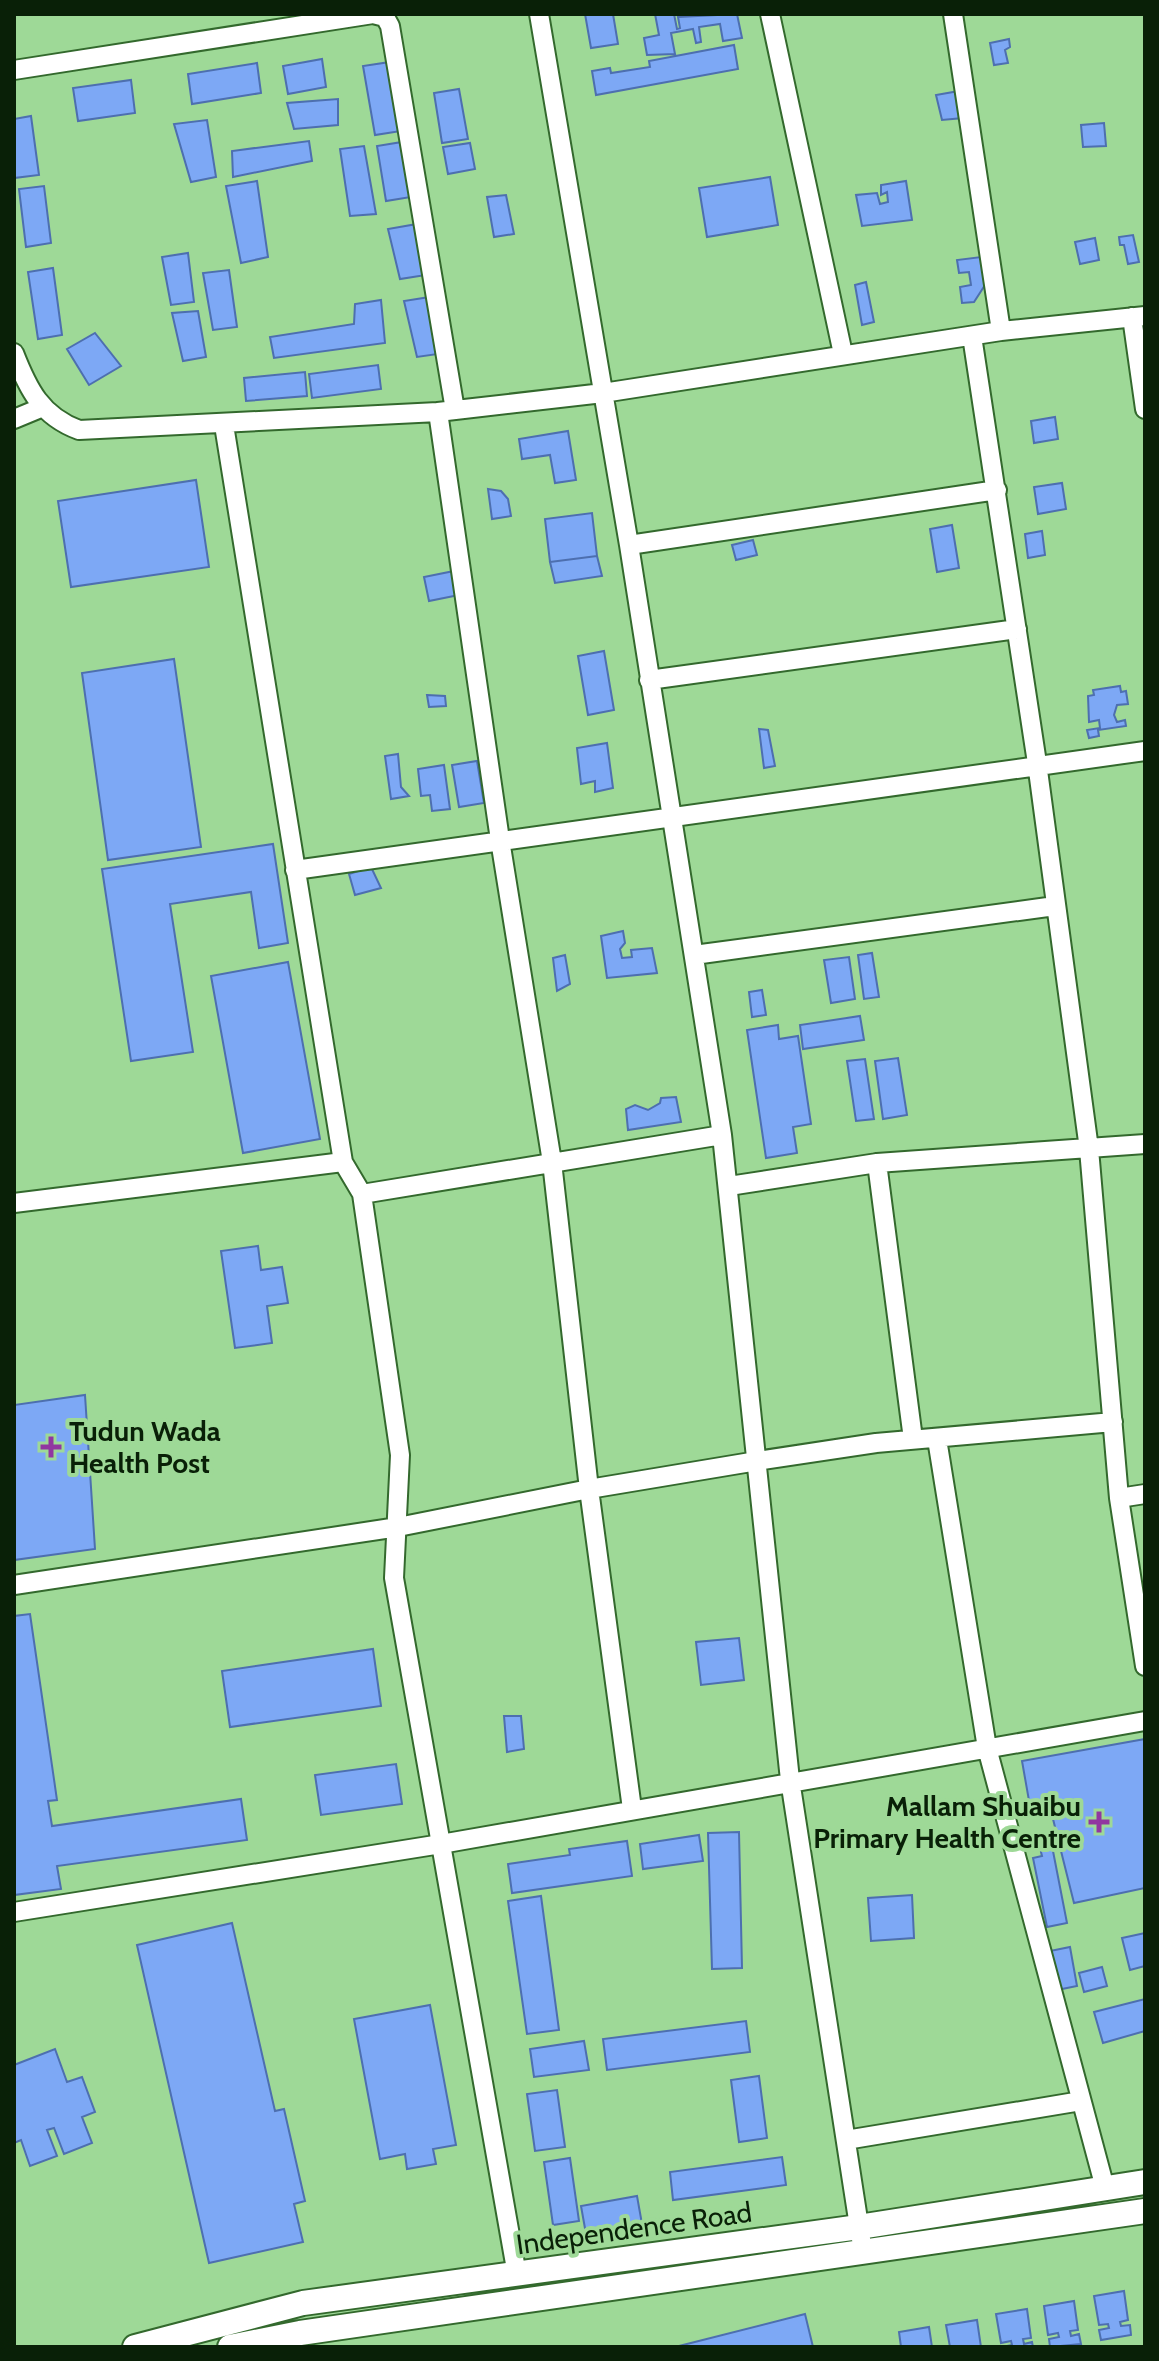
<svg xmlns="http://www.w3.org/2000/svg" width="1159" height="2361" viewBox="0 0 1159 2361" font-family="Cabin,sans-serif">
<style>
.building{fill:#7da8f5;stroke:#4d6faf;stroke-width:2}
.lines{fill:none;stroke-linecap:round;stroke-linejoin:round}
.street-casing{stroke:#33692d;stroke-width:22}
.secondary-casing{stroke:#33692d;stroke-width:28}
.street{stroke:#fff;stroke-width:18}
.secondary{stroke:#fff;stroke-width:24}
.poi-dot{fill:#9136a0;stroke:#9ed997;stroke-width:3}
.labels{text-anchor:middle;stroke-width:8;stroke-linejoin:round;paint-order:stroke}
.poi-label{font-size:28px;font-weight:bold;fill:#092007;stroke:#9ed997;text-anchor:start}
.street-label{font-size:28px;fill:#092007;stroke:#9ed997}
</style>
<rect width="100%" height="100%" fill="#9ed997"/>
<path class="building" d="M585,14H613L618,44L591,48Z
M655,14H674L677,29L680,28L678,17L737,14L742,38L723,41L720,24L699,27L701,42L696,43L693,29L671,33L675,54L647,55L644,38L659,35Z
M1009,39L1010,47L1005,50L1008,63L994,65L990,43Z
M734,45L738,69L596,95L592,71L610,68L611,73L650,67L649,61Z
M322,59L326,87L288,94L283,66Z
M390,62L401,131L375,135L363,66Z
M257,63L261,93L192,104L188,74Z
M131,80L135,113L78,121L73,88Z
M459,89L468,139L442,143L434,93Z
M959,91L963,118L942,120L936,95Z
M338,99V125L294,129L287,103Z
M31,116L39,175L14,178V119Z
M207,120L216,177L191,182L174,124Z
M1104,123L1106,146L1083,147L1081,125Z
M309,141L312,161L233,177L232,151Z
M402,142L411,197L386,201L377,146Z
M470,143L475,169L448,174L443,147Z
M364,146L376,214L350,216L340,149Z
M770,177L778,225L707,237L699,188Z
M257,181L268,257L241,263L226,186Z
M906,181L912,220L862,226L856,195L877,193L880,204L888,202L887,192L881,195V185Z
M44,186L51,243L26,247L19,189Z
M506,195L514,234L494,237L487,197Z
M417,224L426,275L400,279L388,229Z
M1133,235L1139,262L1128,264L1124,245H1120L1119,237Z
M1095,238L1099,260L1080,264L1075,242Z
M188,253L194,302L171,305L162,257Z
M981,257L985,285L974,302L962,303L960,287L971,285L969,272L959,273L957,260Z
M53,268L62,335L38,339L28,272Z
M229,270L237,327L213,330L203,273Z
M866,282L874,322L862,325L855,285Z
M436,296L438,354L417,357L404,301Z
M381,300L385,343L274,358L270,337L354,324L355,304Z
M198,311L206,357L183,361L172,313Z
M95,333L121,366L89,385L67,349Z
M378,365L381,389L312,398L309,374Z
M305,372L307,396L246,401L244,378Z
M1055,417L1058,439L1034,443L1031,421Z
M568,431L576,480L555,483L550,455L522,459L519,439Z
M196,480L209,567L71,587L58,501Z
M1062,483L1066,509L1038,514L1034,487Z
M488,489L501,491L508,499L511,516L492,519Z
M592,513L597,556L550,562L545,519Z
M952,525L959,568L937,572L930,529Z
M1042,531L1045,555L1028,558L1025,534Z
M753,540L757,555L736,560L732,545Z
M597,556L602,576L555,583L550,562Z
M454,571L459,595L429,601L424,577Z
M604,651L614,710L588,715L578,656Z
M174,659L201,847L108,860L82,673Z
M1120,686L1121,692L1126,691L1128,704L1117,705L1114,715L1117,722L1125,720L1126,726L1098,730L1099,736L1089,738L1087,730L1100,728L1099,720L1089,722L1088,696L1094,695L1093,690Z
M427,695L445,696L446,706L429,707Z
M759,729L768,730L775,766L764,768Z
M607,743L613,788L595,792V781L581,784L577,748Z
M398,754L401,787L409,796L391,799L385,756Z
M477,761L484,803L459,807L452,765Z
M444,765L450,809L432,811L430,795L421,796L418,769Z
M273,844L288,943L259,948L251,892L170,904L193,1052L131,1061L102,869Z
M371,867L381,888L355,895L349,874Z
M623,931L625,943L620,949L622,958L632,957L631,950L652,948L657,973L607,978L601,936Z
M872,953L879,997L864,999L858,955Z
M565,955L570,984L557,991L553,958Z
M849,957L855,999L831,1003L824,960Z
M288,962L320,1139L243,1153L211,976Z
M762,990L766,1015L752,1017L749,992Z
M860,1016L864,1040L803,1049L800,1025Z
M778,1025L779,1039L798,1036L811,1124L793,1127L797,1153L766,1158L747,1030Z
M898,1058L907,1115L883,1119L875,1061Z
M865,1059L874,1119L856,1121L847,1061Z
M676,1097L681,1122L628,1130L626,1109L635,1105L648,1110L660,1103L661,1098Z
M258,1246L261,1270L282,1267L288,1303L267,1306L272,1343L235,1348L221,1251Z
M85,1395L95,1549L14,1560V1405Z
M30,1614L57,1800L48,1801L52,1826L241,1799L247,1840L57,1866L61,1889L14,1895V1616Z
M739,1638L744,1680L701,1685L696,1642Z
M373,1649L381,1706L230,1727L222,1671Z
M504,1716H521L524,1749L507,1752Z
M1145,1739V1888L1074,1903L1050,1807L1031,1812L1022,1761Z
M396,1764L402,1804L321,1815L315,1775Z
M739,1832L742,1968L712,1969L708,1833Z
M699,1835L703,1861L643,1869L640,1844Z
M627,1841L632,1876L512,1893L508,1864L570,1855L569,1849Z
M1052,1846L1067,1923L1047,1927L1033,1858L1042,1856L1040,1848Z
M912,1895L914,1938L871,1941L868,1898Z
M541,1896L559,2030L527,2034L508,1901Z
M232,1923L275,2111L284,2109L305,2201L294,2204L303,2242L209,2263L137,1945Z
M1145,1933V1966L1130,1970L1122,1938Z
M1070,1947L1077,1986L1057,1990L1050,1951Z
M1102,1967L1107,1986L1084,1992L1079,1973Z
M1145,1999V2031L1103,2043L1094,2012Z
M430,2005L456,2145L433,2149L436,2164L407,2169L405,2154L380,2159L354,2019Z
M746,2021L750,2052L607,2070L603,2039Z
M584,2041L589,2070L534,2077L530,2049Z
M55,2049L67,2082L82,2077L95,2112L82,2117L92,2143L64,2154L54,2128L47,2130L57,2156L30,2166L21,2140L14,2143V2065Z
M759,2076L767,2138L739,2142L731,2080Z
M557,2090L565,2147L535,2151L527,2094Z
M782,2157L786,2185L673,2200L670,2172Z
M570,2158L579,2221L553,2225L544,2162Z
M637,2196L642,2224L586,2234L581,2206Z
M1124,2291L1128,2320L1120,2322L1121,2326L1130,2325L1131,2335L1101,2340L1099,2330L1109,2328L1108,2324L1099,2325L1094,2296Z
M1074,2301L1078,2330L1070,2331L1071,2336L1079,2334L1081,2344L1050,2347L1049,2339L1059,2337L1058,2333L1048,2335L1044,2306Z
M1027,2309L1031,2338L1023,2339L1024,2344L1032,2342L1033,2347H1002L1012,2345L1011,2341L1001,2343L996,2314Z
M805,2314L813,2347H675Z
M977,2320L981,2347H950L946,2325Z
M929,2327L932,2347H901L899,2332Z"/>
<g class="lines">
<g class="street-casing">
<path id="street" d="M539,14L629,545L722,1135L790,1780L861,2239
M770,14L843,354
M953,14L1001,331
M14,70L373,14L385,17L390,26L455,410
M1132,317L1145,409
M972,336L1037,763L1089,1149L1119,1498L1145,1666
M14,353C28,389 41,416 79,430L438,412L603,393L1001,331L1145,316
M438,412L500,840L552,1162L589,1489L632,1809
M14,419L43,407
M224,425L343,1162L362,1194L400,1455L394,1578L517,2275
M629,545L997,490
M649,680L1017,629
M295,870L1145,751
M694,955L1055,906
M877,1163L913,1439
M729,1186L877,1163L1145,1144
M362,1194L722,1135
M14,1203L343,1162
M937,1439L987,1748L1105,2188
M1119,1498L1145,1494
M14,1585L398,1527L589,1489L757,1461L876,1443L1113,1422
M14,1912L441,1844L1145,1721
M846,2140L1081,2101"/>
</g>
<g class="secondary-casing">
<path id="secondary" d="M135,2347L303,2303L859,2227L1145,2182
M230,2347L300,2333L1145,2211"/>
</g>
<use href="#street" class="street"/>
<use href="#secondary" class="secondary"/>
</g>
<g class="poi-dot">
<path d="M47 1435h8v8h8v8h-8v8h-8v-8h-8v-8h8z"/>
<path d="M1095 1810h8v8h8v8h-8v8h-8v-8h-8v-8h8z"/>
</g>
<g class="labels">
<g class="poi-label">
<text x="69" y="1441">Tudun Wada<tspan x="69" dy="32">Health Post</tspan></text>
<text x="1081" y="1816" text-anchor="end">Mallam Shuaibu<tspan x="1081" dy="32">Primary Health Centre</tspan></text>
</g>
<g class="street-label">
<text transform="translate(634 2228) rotate(-8)" y="10">Independence Road</text>
</g>
</g>
<rect width="1159" height="2361" fill="none" stroke="#092007" stroke-width="32"/>
</svg>
